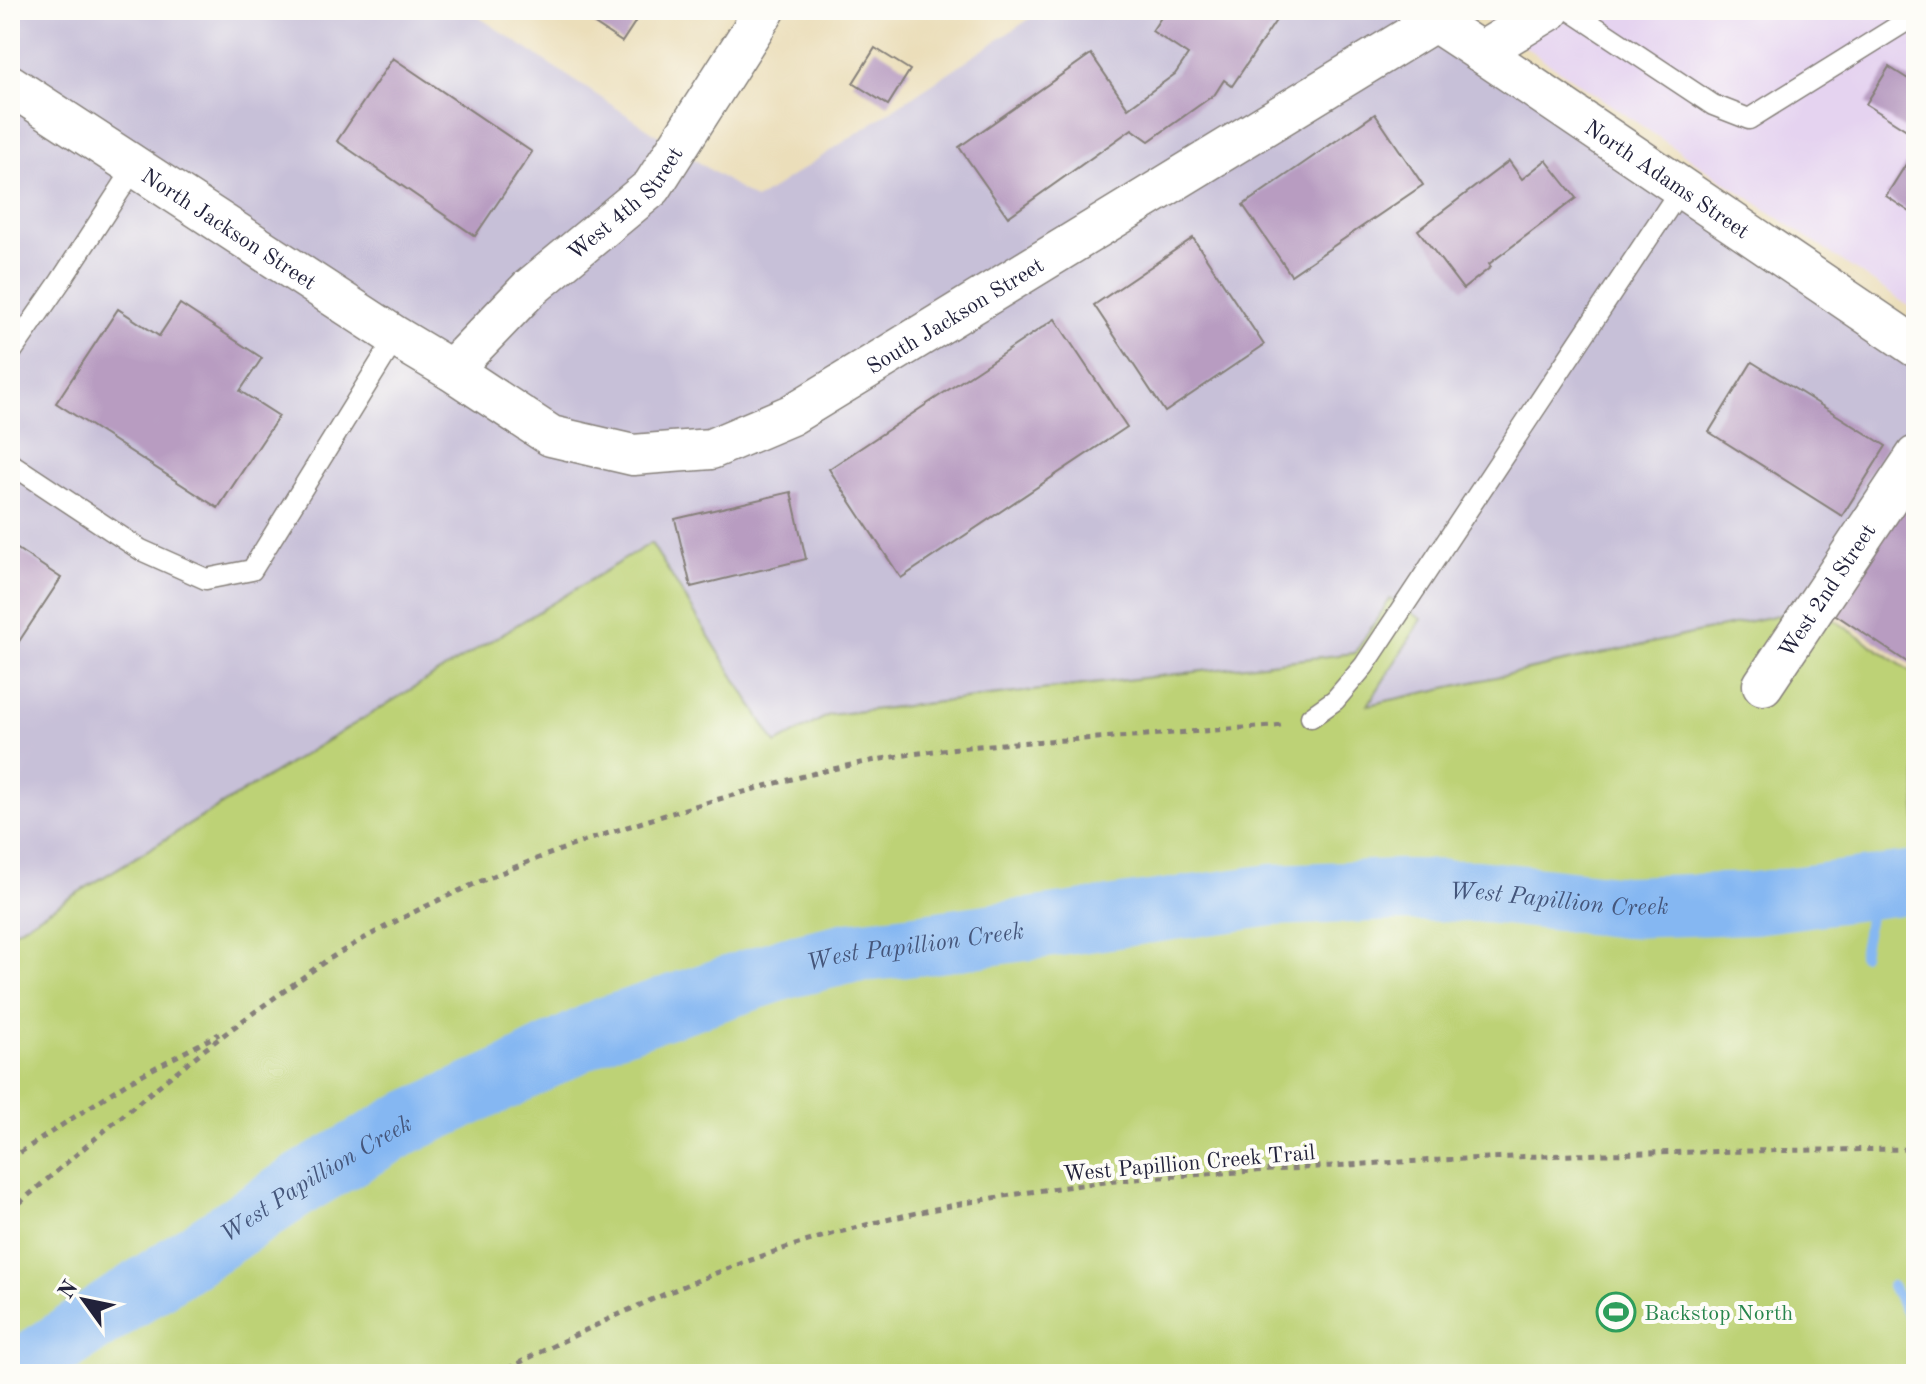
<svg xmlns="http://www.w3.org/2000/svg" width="1926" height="1384" viewBox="0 0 1926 1384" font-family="'Old Standard TT',serif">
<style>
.built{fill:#e5d3f0}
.industrial{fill:#c7c0d8}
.green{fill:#bdd276;stroke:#707a58;stroke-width:2}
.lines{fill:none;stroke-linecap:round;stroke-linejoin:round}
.stream{stroke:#85b7f2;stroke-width:10}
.river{stroke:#85b7f2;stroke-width:62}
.building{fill:#b89cc1}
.lane-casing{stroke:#86807a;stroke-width:23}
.street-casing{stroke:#86807a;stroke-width:43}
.path{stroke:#86807a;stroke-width:5;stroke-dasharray:6 6;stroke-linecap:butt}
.lane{stroke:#fff;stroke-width:20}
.street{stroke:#fff;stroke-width:40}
.labels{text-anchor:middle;stroke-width:8;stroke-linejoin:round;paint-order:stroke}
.street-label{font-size:22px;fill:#22223b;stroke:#fdfcf7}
.leisure-label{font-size:22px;fill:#27864d;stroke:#fdfcf7;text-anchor:start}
.water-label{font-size:24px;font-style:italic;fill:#45567b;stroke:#fdfcf7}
</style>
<rect width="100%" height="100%" fill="#fdfcf7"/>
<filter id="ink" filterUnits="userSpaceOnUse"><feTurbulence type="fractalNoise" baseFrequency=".0125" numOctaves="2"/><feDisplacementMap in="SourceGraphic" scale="16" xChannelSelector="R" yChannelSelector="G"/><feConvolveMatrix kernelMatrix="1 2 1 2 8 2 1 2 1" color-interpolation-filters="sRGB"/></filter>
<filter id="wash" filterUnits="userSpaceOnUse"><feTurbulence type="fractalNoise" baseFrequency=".006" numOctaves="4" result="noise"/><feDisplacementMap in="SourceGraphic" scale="32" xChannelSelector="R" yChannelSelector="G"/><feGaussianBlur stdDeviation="1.8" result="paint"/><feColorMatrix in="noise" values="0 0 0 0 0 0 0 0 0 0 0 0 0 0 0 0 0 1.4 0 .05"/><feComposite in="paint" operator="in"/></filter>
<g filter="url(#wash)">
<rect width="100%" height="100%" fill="#ebdeba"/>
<path class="built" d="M1470,10H1916V311Z"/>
<path class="industrial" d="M10,10H468L756,200L1043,10H1415L1916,348V456L1815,607L1367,706L1355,653L829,715L776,744L651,543L10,934Z"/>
<path class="green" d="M651,543L776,744L829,715L1355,653L1390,599L1422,619L1368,705L1815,607L1916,675V1374H10V934Z"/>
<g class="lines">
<path class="stream" d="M1862,955L1875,888
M1892,1286L1916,1330"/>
<path class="river" id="s1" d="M14,1374L304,1182L404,1124L502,1080L605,1028L789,967L848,953L924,944L1272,895L1398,890L1477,891L1625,907L1754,903L1916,882"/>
</g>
<g id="blocks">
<path class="building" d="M585,10H643L622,42L581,15Z
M1166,10H1283L1232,86L1224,80L1215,94L1149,141L1132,129L1008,217L959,147L1091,54L1128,108L1175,74L1188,55L1152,31Z
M875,48L910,70L888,105L853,83Z
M393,58L532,152L475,236L337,141Z
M1889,67L1916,84V136L1866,104Z
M1375,114L1423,185L1291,275L1243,205Z
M1910,158L1916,162V216L1886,196Z
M1546,160L1576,198L1489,264L1491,267L1463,289L1418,230L1509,161L1522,179Z
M1193,238L1264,345L1165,412L1094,305Z
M180,304L262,358L240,391L279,416L218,508L56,403L118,309L159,336Z
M1055,319L1127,427L901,578L829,469Z
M1752,362L1886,446L1842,516L1709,432Z
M1916,474V668L1827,609Z
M791,492L806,559L691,587L675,519Z
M10,544L61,578L10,655Z"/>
</g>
</g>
<g filter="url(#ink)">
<use href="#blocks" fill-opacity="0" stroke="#86807a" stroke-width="2"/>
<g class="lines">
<g class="lane-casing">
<path id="lane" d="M1570,10L1713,105L1749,119L1916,15
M10,354L60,282L135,167
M10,463L141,550L206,579L252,570L396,337
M1311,717L1335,700L1364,666L1682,187"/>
</g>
<g class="street-casing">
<g id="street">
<path id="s2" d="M1417,10L1481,52L1916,347"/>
<path d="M1481,52L1550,10"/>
<path id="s3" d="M10,85L396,337L451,370L551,436L633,455L711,449L791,415L1434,22"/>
<path id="s4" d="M451,370L529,289L652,187L765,10"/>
<path id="s5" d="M1763,685L1916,456"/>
</g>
</g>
<path class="path" d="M10,1159L128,1082L219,1034
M10,1211C97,1137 183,1062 277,996C296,983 314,968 334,956C446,888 570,843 695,806C771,784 848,762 927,752C989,743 1052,741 1115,737C1168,734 1222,729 1275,726L1285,724
M497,1374C609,1317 725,1262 847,1230C939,1205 1041,1188 1135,1179C1186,1175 1237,1172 1288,1169C1497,1154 1707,1151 1916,1149"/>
<use href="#lane" class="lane"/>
<use href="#street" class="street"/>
</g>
</g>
<defs>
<g id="stadium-ring" transform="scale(2)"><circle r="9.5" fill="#fdfcf7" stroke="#2e9e5b" stroke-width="1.5"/><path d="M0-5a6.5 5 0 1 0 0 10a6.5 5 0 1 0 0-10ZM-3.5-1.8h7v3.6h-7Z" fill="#2e9e5b"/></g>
</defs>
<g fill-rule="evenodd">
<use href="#stadium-ring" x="1616" y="1312"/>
</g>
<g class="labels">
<g class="street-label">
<text dy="8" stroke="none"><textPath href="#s2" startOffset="302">North Adams Street</textPath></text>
<text dy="8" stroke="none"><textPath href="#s4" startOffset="242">West 4th Street</textPath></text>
<text dy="8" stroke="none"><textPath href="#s3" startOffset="262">North Jackson Street</textPath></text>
<text dy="8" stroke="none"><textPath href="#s3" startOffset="1086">South Jackson Street</textPath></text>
<text dy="8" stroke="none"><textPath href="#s5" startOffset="114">West 2nd Street</textPath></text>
<text transform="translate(1189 1162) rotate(-5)" y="8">West Papillion Creek Trail</text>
</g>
<g class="leisure-label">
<text x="1644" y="1320">Backstop North</text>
</g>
<g class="water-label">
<text dy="8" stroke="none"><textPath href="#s1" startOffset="1656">West Papillion Creek</textPath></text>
<text dy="8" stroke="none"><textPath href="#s1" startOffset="1008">West Papillion Creek</textPath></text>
<text dy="8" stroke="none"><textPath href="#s1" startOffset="360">West Papillion Creek</textPath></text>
</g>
</g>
<rect width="1926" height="1384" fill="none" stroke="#fdfcf7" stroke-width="40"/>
<g transform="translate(84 1300) rotate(303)" stroke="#fdfcf7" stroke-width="6" paint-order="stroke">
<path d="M0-6L14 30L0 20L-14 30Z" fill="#22223b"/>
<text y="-12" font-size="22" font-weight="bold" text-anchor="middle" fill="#22223b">N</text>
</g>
</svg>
